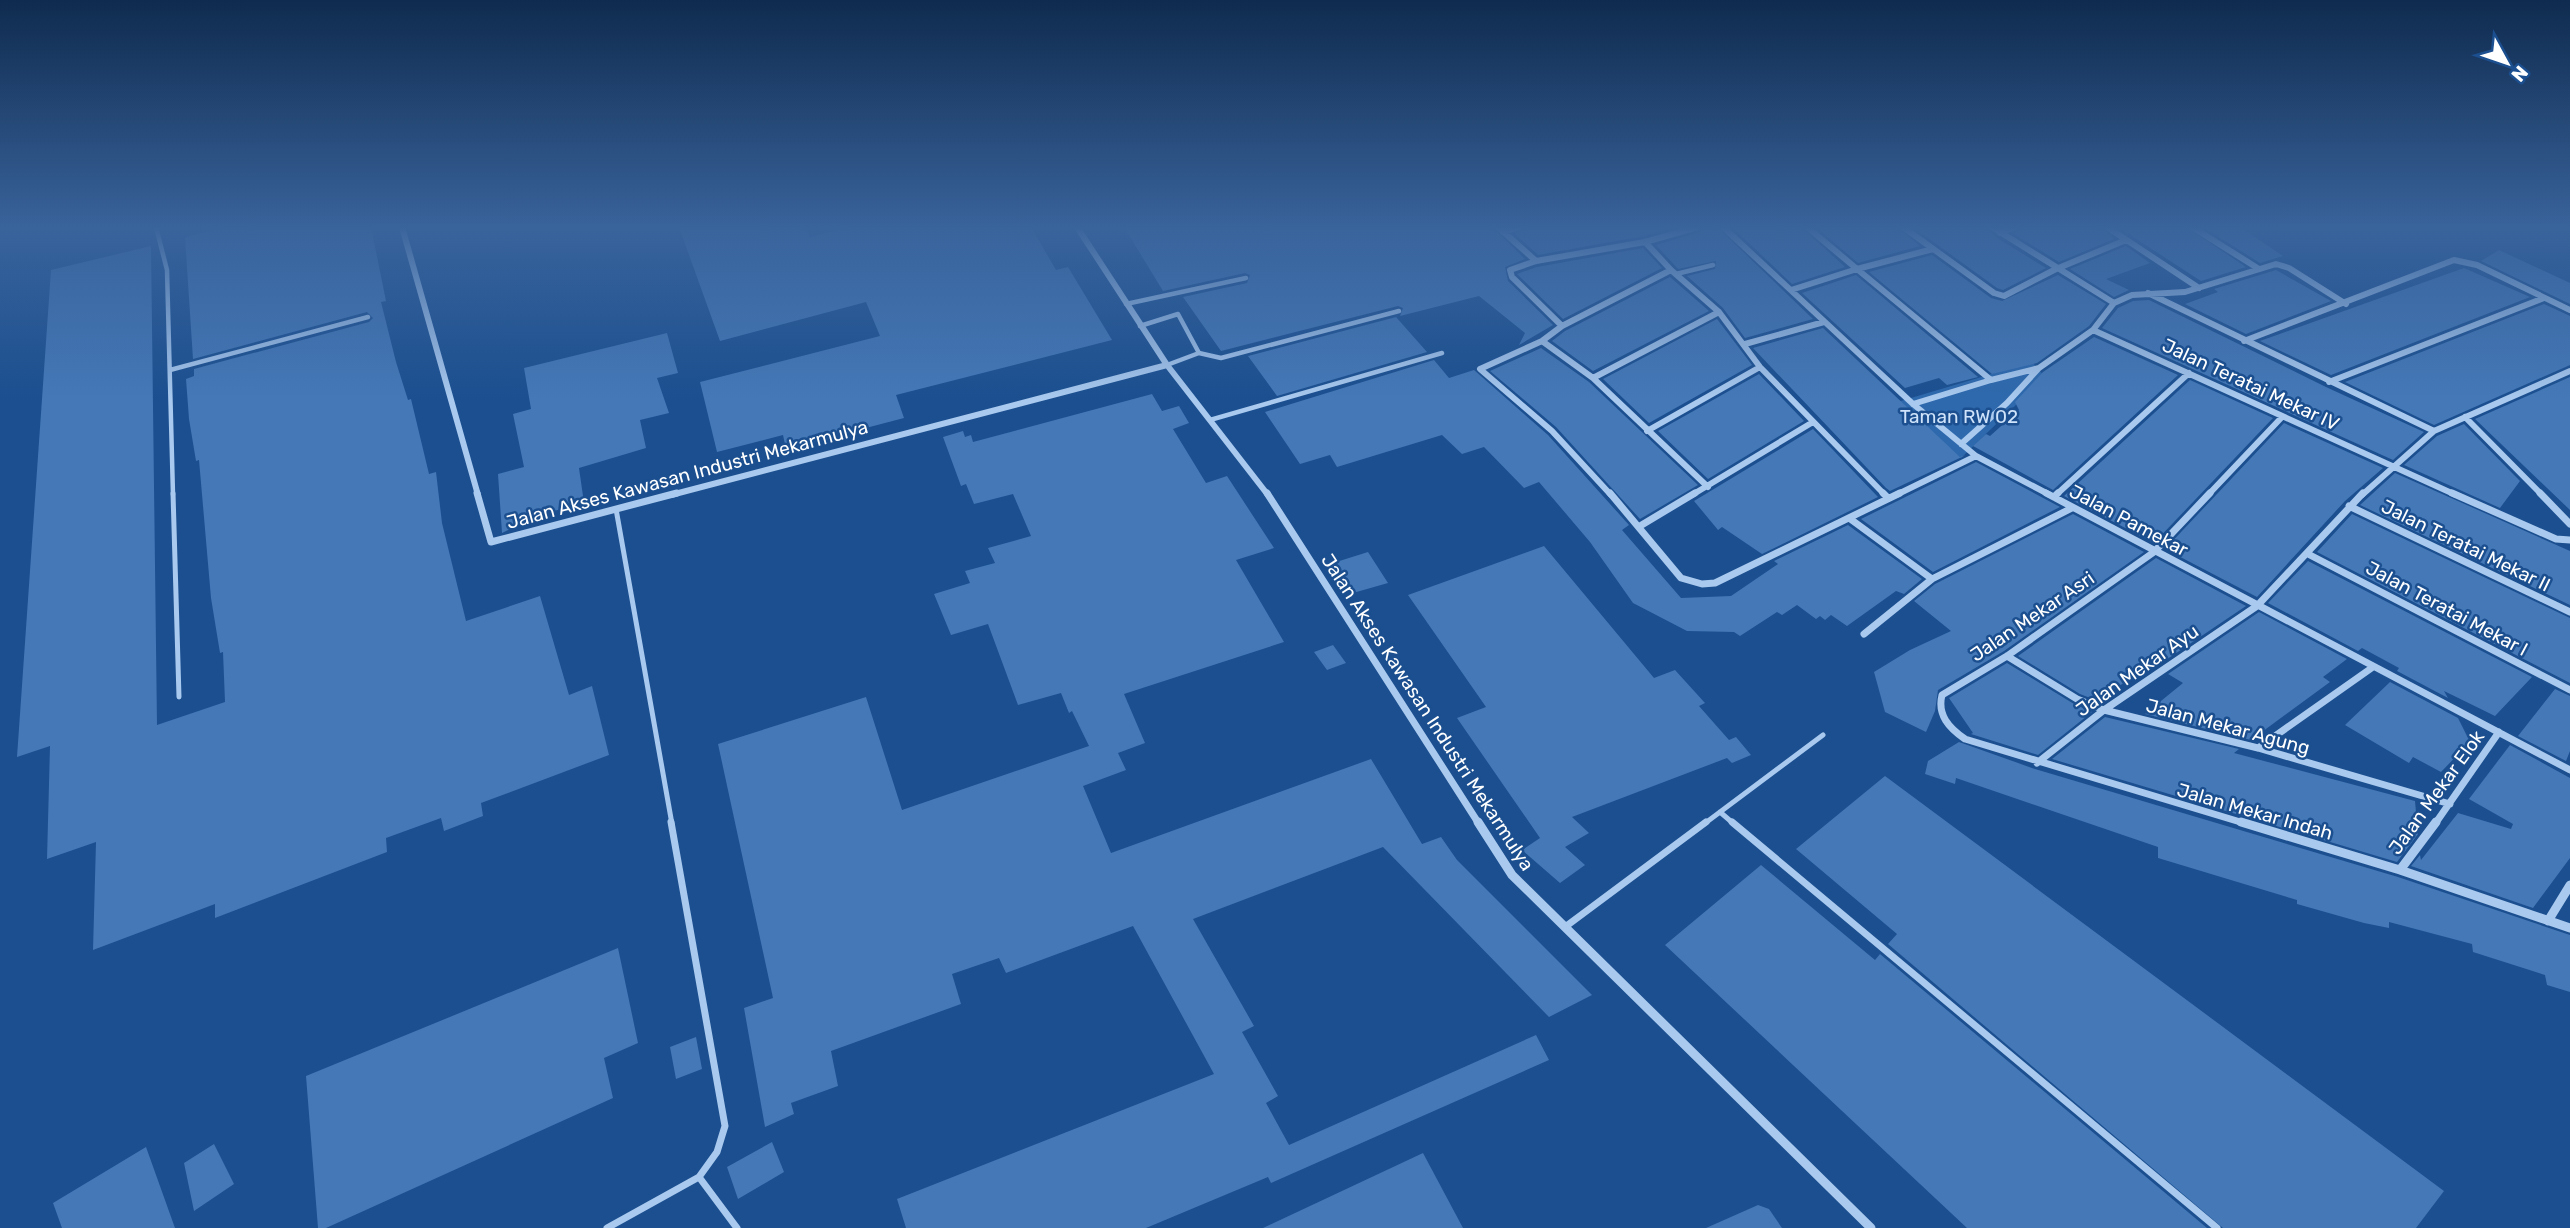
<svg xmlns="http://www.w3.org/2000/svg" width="2570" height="1228" viewBox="0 0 2570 1228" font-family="Rubik,sans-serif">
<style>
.green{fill:#2e69ad}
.building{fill:#4478b7}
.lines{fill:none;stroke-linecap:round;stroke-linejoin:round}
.service-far2{stroke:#a9c9ee;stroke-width:4.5}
.service-far1{stroke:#a9c9ee;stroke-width:5}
.service{stroke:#a9c9ee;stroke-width:7}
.minor-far2{stroke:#a9c9ee;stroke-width:6}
.minor-far1{stroke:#a9c9ee;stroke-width:7}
.minor{stroke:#a9c9ee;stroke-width:9}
.labels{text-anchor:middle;stroke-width:5;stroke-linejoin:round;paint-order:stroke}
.street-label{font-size:19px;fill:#fff;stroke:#1b4f8f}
.park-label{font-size:19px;fill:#cfe3fa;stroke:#1b4f8f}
</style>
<rect width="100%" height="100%" fill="#1b4f8f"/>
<path class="green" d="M2032,362L2045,377L1961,458L1894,403Z"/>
<path class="building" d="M226,227H371L386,301L381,302L396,362L408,400L411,399L429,474L436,472L442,523L466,621L540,596L569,695L592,686L609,755L481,803L483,816L444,831L441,818L386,838L387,852L215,918V904L93,950L96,842L47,859L50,746L17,757L51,270L151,246L157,725L225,702L223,652L220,653L211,598L199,460L196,461L189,419L186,379L194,376V369L369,322L373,318L367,312L193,359L185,237Z
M679,227H805L810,237L850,227H1031L1056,270L1068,267L1112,340L896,395L904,418L786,449L783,435L717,452L700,382L880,336L866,302L720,341Z
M1124,227H1492L1525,259L1505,267L1508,281L1553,325L1519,345L1525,333L1479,296L1396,317L1427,352L1277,396L1248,356L1400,316L1403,308L1398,306L1221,351L1183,297L1247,283L1250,275L1245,273L1163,291Z
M1525,227H1676L1644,236L1538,255L1515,234Z
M1704,227H1717L1813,319L1745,338L1723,308L1687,276L1715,269L1716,261L1678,269L1656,245L1700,232Z
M1732,227H1801L1845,267L1792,284Z
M1816,227H1897L1920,246L1858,263Z
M1913,227H1986L1997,238L2046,268L2003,290L1997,288Z
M2021,227H2101L2114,239L2059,262L2014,234Z
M2118,227H2186L2246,267L2201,281Z
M2203,227H2240L2283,256L2260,263Z
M2126,246L2150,263L2106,279L2129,290L2114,297L2070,269Z
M1643,248L1662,268L1563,319L1517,274L1537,267Z
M2499,250L2570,283V304L2481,261Z
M1932,255L1991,298L2002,301L2058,275L2106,304L2089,326L2037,363L1992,374L1869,272Z
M2464,268L2530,297L2331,375L2260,341Z
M2276,270L2331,301L2246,334L2185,304L2218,292L2214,289Z
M1856,275L1978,377L1947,385L1939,378L1905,388L1802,293Z
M1670,277L1709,311L1593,371L1552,341L1565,331Z
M2149,300L2326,387L2424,432L2393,460L2102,328L2118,308L2133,301Z
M2544,304L2570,316V365L2434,425L2345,382Z
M1717,319L1752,365L1649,423L1603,379Z
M1823,328L1960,457L1966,455L1890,491L1886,488L1753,348Z
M667,333L678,373L657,378L669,413L640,420L646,448L579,468L584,503L535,516L502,533L498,474L524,467L513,414L531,409L524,368Z
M2094,337L2178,375L2053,490L1973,446L1986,434L1990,436L2019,410L2015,402L2043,372Z
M1541,348L1589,382L1698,485L1640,519L1556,427L1490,371Z
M1434,360L1449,378L1474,370L1548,435L1629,525L1622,530L1681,598L1731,596L1778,564L1774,561L1848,525L1922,579L1904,594L1896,591L1847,626L1831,615L1825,620L1820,616L1816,619L1797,605L1782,615L1777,612L1740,636L1734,632L1687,631L1633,603L1590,542L1539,482L1524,488L1484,447L1462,454L1442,435L1337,467L1330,455L1300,464L1265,412Z
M1759,374L1804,421L1708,479L1658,431Z
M2570,377V510L2475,419Z
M2190,380L2273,418L2154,543L2064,496Z
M1152,394L1162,411L1179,406L1189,423L1173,429L1206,483L1227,476L1274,548L1236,560L1284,642L1124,694L1145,743L1118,753L1126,770L1083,786L1111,853L1371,759L1422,844L1441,837L1457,860L1592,995L1549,1017L1383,847L1193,919L1254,1026L1242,1032L1278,1096L1266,1103L1289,1145L1536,1035L1549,1060L1271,1183L1268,1177L1146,1228H906L897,1199L1214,1074L1133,926L1006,973L999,958L952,974L961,1004L831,1051L838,1086L791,1103L794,1114L765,1127L744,1008L773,998L718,744L866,697L902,810L1089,746L1072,711L1069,713L1061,693L1018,705L988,624L951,635L934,594L970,583L965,571L995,563L988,548L1031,536L1013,494L974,504L966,484L961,486L943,437L963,431L965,437L971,435L973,442Z
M2284,423L2383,468L2345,501L2257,597L2165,549Z
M2464,424L2520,481L2500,508L2404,465L2437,436Z
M1813,429L1878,497L1762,554L1722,527L1718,530L1694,501Z
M1976,462L2060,507L1933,572L1861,519Z
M2395,473L2570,551V605L2360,505Z
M2073,514L2144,552L2004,651L1938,690L1935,711L1926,732L1885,712L1874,672L1910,650L1951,631L1914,601L1935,584Z
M2352,514L2570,618V683L2317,552Z
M1544,546L1654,678L1675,670L1705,703L1699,706L1729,740L1736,737L1751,755L1732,763L1727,758L1572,817L1589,833L1565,847L1585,865L1560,883L1522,850L1540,838L1457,718L1486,707L1408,595Z
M1368,552L1388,583L1353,593L1333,563Z
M2156,558L2246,606L2157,666L2152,663L2098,701L2080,694L2018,656Z
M2308,561L2532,677L2495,716L2444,691L2448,698L2397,671L2399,668L2362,648L2358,651L2268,603Z
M2259,612L2347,659L2323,677L2330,682L2251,740L2145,714L2183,683L2168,674Z
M1333,645L1346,663L1327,670L1314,652Z
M2007,663L2074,704L2092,712L2038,755L1971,734L1973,733L1949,698Z
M2390,682L2458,718L2470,742L2441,772L2413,757L2409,763L2345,725Z
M2555,689L2570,696V751L2566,761L2518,736Z
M2105,717L2239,749L2234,753L2415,801L2418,834L2397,862L2052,759Z
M1959,742L2035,769L2398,877L2570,935V992L2547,985L2545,975L2473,952L2472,944L2389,922V928L2364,923L2297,904V900L2158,858V847L1956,778L1955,784L1925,774L1928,761Z
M2510,745L2570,778V858L2533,908L2411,866L2420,855L2421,860L2458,813L2511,829L2513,824L2469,799Z
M1885,776L2444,1191L2416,1228H2223L1888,944L1897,934L1796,849Z
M1761,865L1875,960L1880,954L2207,1228H1967L1665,945Z
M618,948L638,1043L604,1058L613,1098L326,1228H318L306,1076Z
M696,1037L702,1069L676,1079L670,1047Z
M772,1142L784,1172L738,1199L727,1167Z
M214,1144L234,1184L194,1211L184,1163Z
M146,1147L175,1228H62L53,1203Z
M1423,1153L1463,1228H1263Z
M1758,1205L1769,1209L1782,1228H1706Z"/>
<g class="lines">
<path class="service-far2" d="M156,227L167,270L173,495
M1676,274L1713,265
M1126,304L1246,278
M1140,326L1178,314L1199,353
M1167,365L1199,353L1221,358L1399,311
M170,370L368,317
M1210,420L1442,353"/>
<path class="service-far1" d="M173,493L179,697
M616,509L672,824
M1720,812L1734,824
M1704,824L1823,735"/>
<path class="service" d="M1732,822L2217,1228
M1565,927L1706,822
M699,1177L737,1228
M607,1228L699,1177L717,1152L725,1126L671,822"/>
<path class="minor-far2" d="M402,227L478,495
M1077,227L1167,365L1268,495
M1498,227L1536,261
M1723,227L1913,404L1976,456L2050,495
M1807,227L1857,269L1933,249
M1903,227L1994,293L2004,296L2056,269L2126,240
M2107,227L2199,288
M2192,227L2259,269
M1503,232L1519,227
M2000,233L2015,227
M1645,242L1671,270L1719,312L1760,367L1885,495
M1791,290L1857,269L1991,380L2039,368
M2148,293L2434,431
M2114,303L2132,295L2185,292L2276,264L2289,268L2346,304
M1562,326L1512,277L1510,270L1536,261L1645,242L1698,227
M2093,330L2456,495
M1542,341L1593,378L1708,487
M2244,341L2454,260L2477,265L2570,310
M1745,344L1824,322
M1593,378L1719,312
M2329,382L2544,298
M1913,404L1991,380
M2465,417L2542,495
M1647,431L1760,367
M1961,444L2007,403L2039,368L2093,330L2114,303L1992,227
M671,495L1167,365
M1611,495L1552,431L1480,369L1542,341L1562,326L1671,270
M1692,495L1813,422
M1896,495L1976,456
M2056,495L2189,373
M2208,495L2282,417
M2362,495L2434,431L2570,371"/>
<path class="minor-far1" d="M477,493L491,542L677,493
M1267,493L1479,824
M1610,493L1681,578L1702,584L1715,583L1900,493
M1883,493L1888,498
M2046,493L2570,770
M2210,493L2154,552L2007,656L1942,695C1937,715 1949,728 1965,739L2247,824
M2452,493L2556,539L2570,540
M2540,493L2570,524
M2054,497L2058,493
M2349,506L2570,612
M1849,518L1932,579L2072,508
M1640,526L1695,493
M2308,554L2570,690
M1864,634L1932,579
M2007,656L2077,699L2104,710L2258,748L2450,804
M2258,748L2373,667
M2037,763L2104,710L2257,606L2363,493
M2435,824L2499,732"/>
<path class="minor" d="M1478,822L1512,875L1871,1228
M2241,822L2400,870L2570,928
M2400,870L2436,822
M2548,921L2570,885"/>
</g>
<linearGradient id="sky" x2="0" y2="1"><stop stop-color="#0f2b4f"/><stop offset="0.57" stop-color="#39639b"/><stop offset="1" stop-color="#39639b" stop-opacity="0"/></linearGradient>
<rect width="2570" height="399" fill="url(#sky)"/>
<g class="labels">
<g class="street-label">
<text transform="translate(2251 384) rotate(25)" y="7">Jalan Teratai Mekar IV</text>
<text transform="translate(687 474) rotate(-15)" y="7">Jalan Akses Kawasan Industri Mekarmulya</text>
<text transform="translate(2129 520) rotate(28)" y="7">Jalan Pamekar</text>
<text transform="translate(2466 545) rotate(26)" y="7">Jalan Teratai Mekar II</text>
<text transform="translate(2447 608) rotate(28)" y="7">Jalan Teratai Mekar I</text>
<text transform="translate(2032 616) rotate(-34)" y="7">Jalan Mekar Asri</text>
<text transform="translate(2137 670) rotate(-35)" y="7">Jalan Mekar Ayu</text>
<text transform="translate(1428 712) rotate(57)" y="7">Jalan Akses Kawasan Industri Mekarmulya</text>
<text transform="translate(2228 726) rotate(15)" y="7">Jalan Mekar Agung</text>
<text transform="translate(2436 792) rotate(-54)" y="7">Jalan Mekar Elok</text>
<text transform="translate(2255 811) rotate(16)" y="7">Jalan Mekar Indah</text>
</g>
<g class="park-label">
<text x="1959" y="423">Taman RW 02</text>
</g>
</g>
<g transform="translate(2507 63) rotate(130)" stroke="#1b4f8f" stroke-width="5" paint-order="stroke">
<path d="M0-5L12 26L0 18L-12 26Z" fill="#ffffff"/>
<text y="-10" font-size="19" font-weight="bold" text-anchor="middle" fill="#ffffff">N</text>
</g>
</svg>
